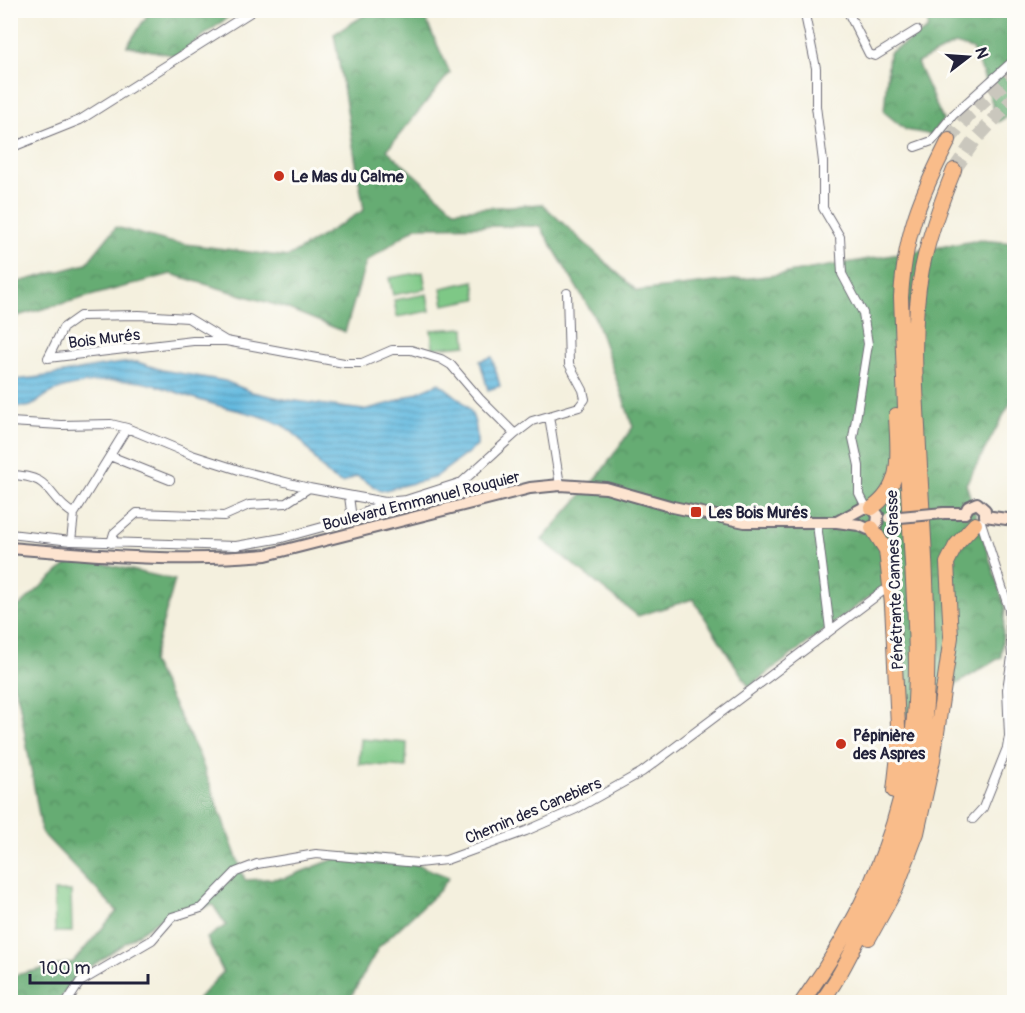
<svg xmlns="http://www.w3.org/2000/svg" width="1025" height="1013" viewBox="0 0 1025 1013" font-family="Pangolin,sans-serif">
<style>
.grass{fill:#7ec886;stroke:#507560;stroke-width:1.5}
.forest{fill:url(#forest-crowns);stroke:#446757;stroke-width:1.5}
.water{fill:url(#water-rules);stroke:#426e8d;stroke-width:1.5}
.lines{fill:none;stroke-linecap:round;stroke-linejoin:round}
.highway-tunnel{stroke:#cac7bd;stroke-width:14;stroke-dasharray:14 7;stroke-linecap:butt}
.street-casing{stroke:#6c6a74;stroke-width:10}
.secondary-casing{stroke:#6c6a74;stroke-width:14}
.highway-casing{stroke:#6c6a74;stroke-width:16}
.street{stroke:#fff;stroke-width:8}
.secondary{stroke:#fde4d0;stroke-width:10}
.highway{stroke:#f9bc8a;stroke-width:14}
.secondary-bridge-casing{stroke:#6c6a74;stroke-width:14;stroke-linecap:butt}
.secondary-bridge{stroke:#fde4d0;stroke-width:10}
.poi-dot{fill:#c8321e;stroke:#fdfcf7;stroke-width:2}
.labels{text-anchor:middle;stroke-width:6;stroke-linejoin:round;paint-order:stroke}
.poi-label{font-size:16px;font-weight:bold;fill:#22223b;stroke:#fdfcf7;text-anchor:start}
.street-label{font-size:16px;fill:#22223b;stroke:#fdfcf7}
</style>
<defs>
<pattern id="forest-crowns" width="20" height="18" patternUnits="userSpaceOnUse" patternTransform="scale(1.5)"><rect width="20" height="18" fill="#66ac73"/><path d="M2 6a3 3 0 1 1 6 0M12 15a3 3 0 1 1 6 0" fill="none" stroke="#548c60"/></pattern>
<pattern id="water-rules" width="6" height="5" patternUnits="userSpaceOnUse" patternTransform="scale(1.5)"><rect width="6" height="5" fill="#62b9df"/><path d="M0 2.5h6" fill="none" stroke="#5096b6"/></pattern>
</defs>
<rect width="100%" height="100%" fill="#fdfcf7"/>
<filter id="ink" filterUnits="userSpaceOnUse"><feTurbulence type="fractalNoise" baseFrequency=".0167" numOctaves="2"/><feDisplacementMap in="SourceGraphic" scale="12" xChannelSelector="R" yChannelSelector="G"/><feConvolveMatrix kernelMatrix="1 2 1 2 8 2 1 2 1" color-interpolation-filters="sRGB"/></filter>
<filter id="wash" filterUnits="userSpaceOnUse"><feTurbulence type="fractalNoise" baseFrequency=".008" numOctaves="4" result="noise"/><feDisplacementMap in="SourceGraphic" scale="24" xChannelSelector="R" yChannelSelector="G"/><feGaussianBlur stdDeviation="1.35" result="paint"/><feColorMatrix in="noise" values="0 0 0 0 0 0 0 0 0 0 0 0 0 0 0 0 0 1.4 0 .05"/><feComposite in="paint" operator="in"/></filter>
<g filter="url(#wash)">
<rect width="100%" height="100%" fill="#f4f0de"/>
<path class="grass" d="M423,272L426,289L393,295L389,278Z
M474,281L477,299L444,305L441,288Z
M427,294L430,311L397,317L394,300Z
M465,328L466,345L433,348L431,330Z
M361,739L407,743L406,767L359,764Z
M54,891H71L72,932H55Z"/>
<path class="forest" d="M936,10L1014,11V112L998,122L983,74L972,49L955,44L917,63L943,120L932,135L906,130L884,112L889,53L927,30L929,14Z
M150,11H236L177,56L127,46Z
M371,11H422L450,73L387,150L454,210L542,204L637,291L776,275L980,240L1014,243V396L966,484L1005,607L1001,657L904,716L885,585L749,687L693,599L638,616L542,540L599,475L633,427L595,318L540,226L416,227L366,262L345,332L286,308L171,274L17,316L11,325V284L86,264L116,227L170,242L288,257L364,210L334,34Z
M75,557L175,580L152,662L199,755L245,880L285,878L345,855L397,857L449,877L439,891L379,947L348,1002H291L284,997L277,1002H195L223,972L207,938L226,925L213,905L172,917L167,914L75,978L58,1002H11V976L73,962L117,911L42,833L19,701L11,677V606H19Z"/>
<path class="water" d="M492,357L500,386L488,390L480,361Z
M137,362L162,370L225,381L252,392L288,400L363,410L392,403L439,383C466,404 478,409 477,446L434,478L381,491L357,476L342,483C319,474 312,448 292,432C270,414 233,411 206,402C185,396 163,386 141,382C116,378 78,382 55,391C34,399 37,413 11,404V380C54,378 94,364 137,362Z"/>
</g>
<g filter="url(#ink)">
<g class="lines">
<path class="highway-tunnel" d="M949,140L969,115L1014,74
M954,170L974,141L1014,98"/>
<g class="street-casing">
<path id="street" d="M804,10L816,68V106L823,162V208L840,237L842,274L863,313L868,344L853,438L859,466V493L866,507
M847,10L869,54L875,56L917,30
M915,147L932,141L953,115L1014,60
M10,148L80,120L254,10
M48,358L63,328L80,316L139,315L188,318L226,341L344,363H362L392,350H411L441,359L451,365L480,399L515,434L532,421L549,416L560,485
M48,358L193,341H225
M549,416L579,407L585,399L583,390L569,364L567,293
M10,422L61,425L111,424L127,428L192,455L242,471L309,488L385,502L406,500L462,482L515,434
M110,456L170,480
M10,475C55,476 44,496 74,514
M349,496L352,519
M817,524L830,629
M10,534L71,541L236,546L282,538L352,519L385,502
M71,541L74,514L127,428
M111,543L114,533L137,513L224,516L249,505L286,503L309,488
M973,819L983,808L1007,748L1009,736L1007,689L1012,657L1009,609L981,522
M67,1002L80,982L152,940L172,917L201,908L236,872L257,864L316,854L418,863L446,860L526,831L576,809L642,772L883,591"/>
</g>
<g class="secondary-casing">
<path id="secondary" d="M944,513H965
M965,513L968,507L977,503L985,510V516
M985,516L1014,520
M10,548C95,555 181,563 266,555L530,488L560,485L606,488L673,507L745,522H837L859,525L868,529L877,524L878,515L872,508H863L837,522"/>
</g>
<g class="highway-casing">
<path id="highway" d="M872,508C905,485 897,450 896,415
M872,528L886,550L892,604L899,746L894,791
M869,938L896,889L917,833L933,760L951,637L947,563L956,545L975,524
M802,1002C853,931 892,851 908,764C922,688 914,605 910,528C906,451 904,374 901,297C905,232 920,197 949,140
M821,1002C838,981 849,956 862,932C900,862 921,783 926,703C931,612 922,519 918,427C915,375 912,321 922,269C929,235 941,202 954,170"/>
</g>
<use href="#street" class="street"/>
<use href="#secondary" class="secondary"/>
<use href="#highway" class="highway"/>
<g class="secondary-bridge-casing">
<path id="secondary-bridge" d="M889,518L944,513"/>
</g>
<use href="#secondary-bridge" class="secondary-bridge"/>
</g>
</g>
<g class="poi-dot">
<circle cx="279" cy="176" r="6"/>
<rect x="690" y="506" width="12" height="12" rx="3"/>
<circle cx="841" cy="744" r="6"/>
</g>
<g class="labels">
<g class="poi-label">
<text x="291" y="182">Le Mas du Calme</text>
<text x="708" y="518">Les Bois Murés</text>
<text x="853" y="741">Pépinière<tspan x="853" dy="18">des Aspres</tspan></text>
</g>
<g class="street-label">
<text transform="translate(104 338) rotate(-7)" y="6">Bois Murés</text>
<text transform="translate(421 500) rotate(-14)" y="6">Boulevard Emmanuel Rouquier</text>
<text transform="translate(894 580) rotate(-92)" y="6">Pénétrante Cannes Grasse</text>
<text transform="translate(533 810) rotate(-23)" y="6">Chemin des Canebiers</text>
</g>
</g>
<rect width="1025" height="1013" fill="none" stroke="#fdfcf7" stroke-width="36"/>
<g transform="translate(968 57) rotate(73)" stroke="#fdfcf7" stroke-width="4.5" paint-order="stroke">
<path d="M0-4.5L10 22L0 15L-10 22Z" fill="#22223b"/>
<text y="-9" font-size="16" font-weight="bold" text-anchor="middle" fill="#22223b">N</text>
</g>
<path d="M30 974v9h118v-9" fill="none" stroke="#22223b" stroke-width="3"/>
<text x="39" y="974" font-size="18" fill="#22223b" stroke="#fdfcf7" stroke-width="4.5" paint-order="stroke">100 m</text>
</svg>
